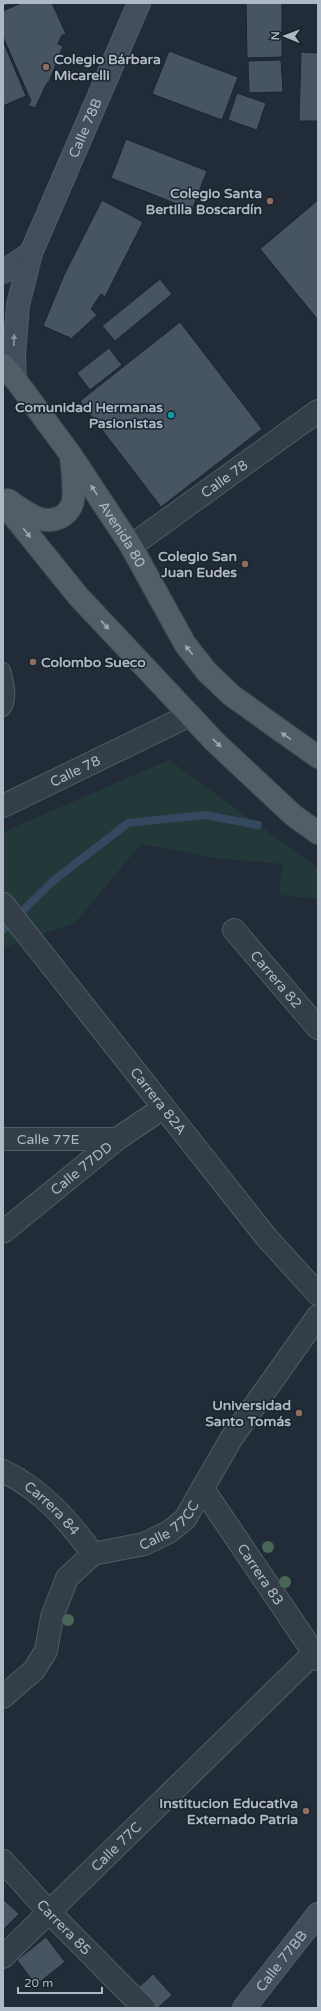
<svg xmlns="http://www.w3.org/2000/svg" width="321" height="2011" viewBox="0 0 321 2011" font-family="'Varela Round',sans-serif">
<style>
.green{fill:#223839}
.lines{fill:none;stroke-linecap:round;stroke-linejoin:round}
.stream{stroke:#34495f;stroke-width:8}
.building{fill:#475462;stroke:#1c252f}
.lane-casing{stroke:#515c66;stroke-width:16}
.street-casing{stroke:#515c66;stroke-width:24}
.secondary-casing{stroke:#515c66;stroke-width:24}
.primary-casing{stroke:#3d4752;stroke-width:24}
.lane{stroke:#343e48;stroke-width:14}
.street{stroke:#343e48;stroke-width:22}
.secondary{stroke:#424e5b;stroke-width:22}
.primary{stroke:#525d68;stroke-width:22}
.tree{fill:#476655}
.oneway{fill:#8894a0}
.oneway2{fill:#9ca7b2}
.education-dot{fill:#8d6e63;stroke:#1a232d;stroke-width:1.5}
.culture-dot{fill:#0f9aa8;stroke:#1a232d;stroke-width:1.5}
.labels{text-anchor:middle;stroke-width:3;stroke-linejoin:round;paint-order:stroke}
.poi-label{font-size:14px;font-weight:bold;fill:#aeb9c5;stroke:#1a232d;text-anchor:end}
.street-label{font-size:14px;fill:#aeb9c5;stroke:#1a232d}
</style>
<rect width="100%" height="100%" fill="#212c38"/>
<path class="green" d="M169,760L318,868V899L279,895L282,864L215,858L141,844L75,923L3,948V832Z"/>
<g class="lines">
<path class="stream" d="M3,930L53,881L128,823L205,815L258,825"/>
</g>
<path class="building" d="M3,3H10L3,7Z
M21,3H52L66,34L62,35L58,44L63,46L49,82L47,83L35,108L28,105L31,101L3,37V11Z
M246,3H282V57L247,58Z
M3,41L26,96L3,106Z
M169,51L238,77L222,120L152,94Z
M301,52L318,53V121H299Z
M281,60L283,92L249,93L248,61Z
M237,93L266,103L257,130L228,120Z
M126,139L207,171L192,210L111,178Z
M102,200L143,222L105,297L101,294L91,309L97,315L71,339L68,336V337L43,326L64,275Z
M318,200V320L260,249Z
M160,279L172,294L115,341L102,326Z
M180,322L262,429L161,507L80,401Z
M109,348L122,365L90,390L77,373Z
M3,1899L19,1914L3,1930Z
M46,1937L65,1962L36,1985L17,1960Z
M153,1974L172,1995L158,2008H155L137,1989Z"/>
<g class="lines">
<g class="lane-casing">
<path id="lane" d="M3,670C6,682 11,698 3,709"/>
</g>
<g class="street-casing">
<g id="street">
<path id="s1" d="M131,546L318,411"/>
<path id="s2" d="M3,806L190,715"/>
<path id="s3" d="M3,904L267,1238L318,1294"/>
<path id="s4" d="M234,930L318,1028"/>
<path id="s5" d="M3,1139H117"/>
<path id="s6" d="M3,1232L117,1139L163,1108"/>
<path id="s7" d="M3,1471C41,1489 68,1520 93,1554"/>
<path id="s8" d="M203,1489L318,1659"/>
<path id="s9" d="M3,1697L34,1670L46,1651L52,1617L67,1578L93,1554L144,1544L169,1532L185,1519L231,1439L318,1316"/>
<path id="s10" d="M3,1861L50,1913L144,2008"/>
<path id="s11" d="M3,1957L314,1653"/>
</g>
</g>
<g class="secondary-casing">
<g id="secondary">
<path d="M3,272L31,253"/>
<path id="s12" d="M15,379L14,355L18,305L31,253L139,3"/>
<path id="s13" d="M244,2008L318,1914"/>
</g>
</g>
<g class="primary-casing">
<g id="primary">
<path id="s14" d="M3,365L15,379L71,455L131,546L185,644L207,672L231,695L318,757"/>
<path d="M8,500C24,511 45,529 64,515C68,512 73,505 73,500C75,486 72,470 71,456"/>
<path d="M3,503L78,596L170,694L214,741L293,815L318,833"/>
</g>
</g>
<use href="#lane" class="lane"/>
<use href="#street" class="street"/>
<use href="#secondary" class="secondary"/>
<use href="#primary" class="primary"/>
</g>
<g class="tree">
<circle cx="268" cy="1547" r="6"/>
<circle cx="285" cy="1582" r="6"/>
<circle cx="68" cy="1620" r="6"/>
</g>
<defs><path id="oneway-solid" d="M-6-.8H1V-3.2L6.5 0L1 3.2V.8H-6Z"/></defs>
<use class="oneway" href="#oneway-solid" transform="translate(14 340) rotate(-88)"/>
<g class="oneway2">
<use href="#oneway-solid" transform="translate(94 490) rotate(-123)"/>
<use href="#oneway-solid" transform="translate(27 533) rotate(51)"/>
<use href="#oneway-solid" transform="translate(105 625) rotate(47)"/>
<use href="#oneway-solid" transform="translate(189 650) rotate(-129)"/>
<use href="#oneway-solid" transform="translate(286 736) rotate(-145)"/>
<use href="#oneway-solid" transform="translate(217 743) rotate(44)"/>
</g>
<g class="education-dot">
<circle cx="46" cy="67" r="4"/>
<circle cx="270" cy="201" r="4"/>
<circle cx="245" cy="564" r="4"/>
<circle cx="33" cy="662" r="4"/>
<circle cx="299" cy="1413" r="4"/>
<circle cx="306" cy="1811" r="4"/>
</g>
<circle class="culture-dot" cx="171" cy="415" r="4"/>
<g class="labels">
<g class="poi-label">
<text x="54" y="64" text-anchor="start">Colegio Bárbara<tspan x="54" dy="16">Micarelli</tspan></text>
<text x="262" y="198">Colegio Santa<tspan x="262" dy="16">Bertilla Boscardín</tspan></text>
<text x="163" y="412">Comunidad Hermanas<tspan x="163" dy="16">Pasionistas</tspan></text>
<text x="237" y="561">Colegio San<tspan x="237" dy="16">Juan Eudes</tspan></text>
<text x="41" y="667" text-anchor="start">Colombo Sueco</text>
<text x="291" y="1410">Universidad<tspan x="291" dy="16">Santo Tomás</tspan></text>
<text x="298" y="1808">Institucion Educativa<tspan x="298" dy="16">Externado Patria</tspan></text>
</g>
<g class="street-label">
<text dy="5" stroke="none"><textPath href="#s12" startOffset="264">Calle 78B</textPath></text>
<text dy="5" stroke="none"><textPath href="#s1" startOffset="115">Calle 78</textPath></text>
<text dy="5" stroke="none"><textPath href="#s14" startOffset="207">Avenida 80</textPath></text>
<text dy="5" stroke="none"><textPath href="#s2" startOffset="80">Calle 78</textPath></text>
<text dy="5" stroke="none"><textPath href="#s4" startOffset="65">Carrera 82</textPath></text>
<text dy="5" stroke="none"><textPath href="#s3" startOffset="251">Carrera 82A</textPath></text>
<text dy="5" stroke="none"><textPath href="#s5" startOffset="45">Calle 77E</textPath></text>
<text dy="5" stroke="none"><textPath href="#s6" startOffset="101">Calle 77DD</textPath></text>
<text dy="5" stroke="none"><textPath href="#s7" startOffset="62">Carrera 84</textPath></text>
<text dy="5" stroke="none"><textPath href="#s9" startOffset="259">Calle 77CC</textPath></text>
<text dy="5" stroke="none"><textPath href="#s8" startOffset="103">Carrera 83</textPath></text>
<text dy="5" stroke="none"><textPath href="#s11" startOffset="158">Calle 77C</textPath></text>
<text dy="5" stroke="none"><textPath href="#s10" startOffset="90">Carrera 85</textPath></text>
<text dy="5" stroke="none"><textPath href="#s13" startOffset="60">Calle 77BB</textPath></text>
</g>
</g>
<rect width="321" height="2011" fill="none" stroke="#aeb9c5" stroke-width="8"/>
<g transform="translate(285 36) rotate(271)" stroke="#1a232d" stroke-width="3" paint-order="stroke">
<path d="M0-3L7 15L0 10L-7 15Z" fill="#aeb9c5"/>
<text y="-6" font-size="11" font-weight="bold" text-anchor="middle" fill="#aeb9c5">N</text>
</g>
<path d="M18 1987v6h84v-6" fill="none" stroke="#aeb9c5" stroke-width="2"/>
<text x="24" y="1987" font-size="12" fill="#aeb9c5" stroke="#1a232d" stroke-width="3" paint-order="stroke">20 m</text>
</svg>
